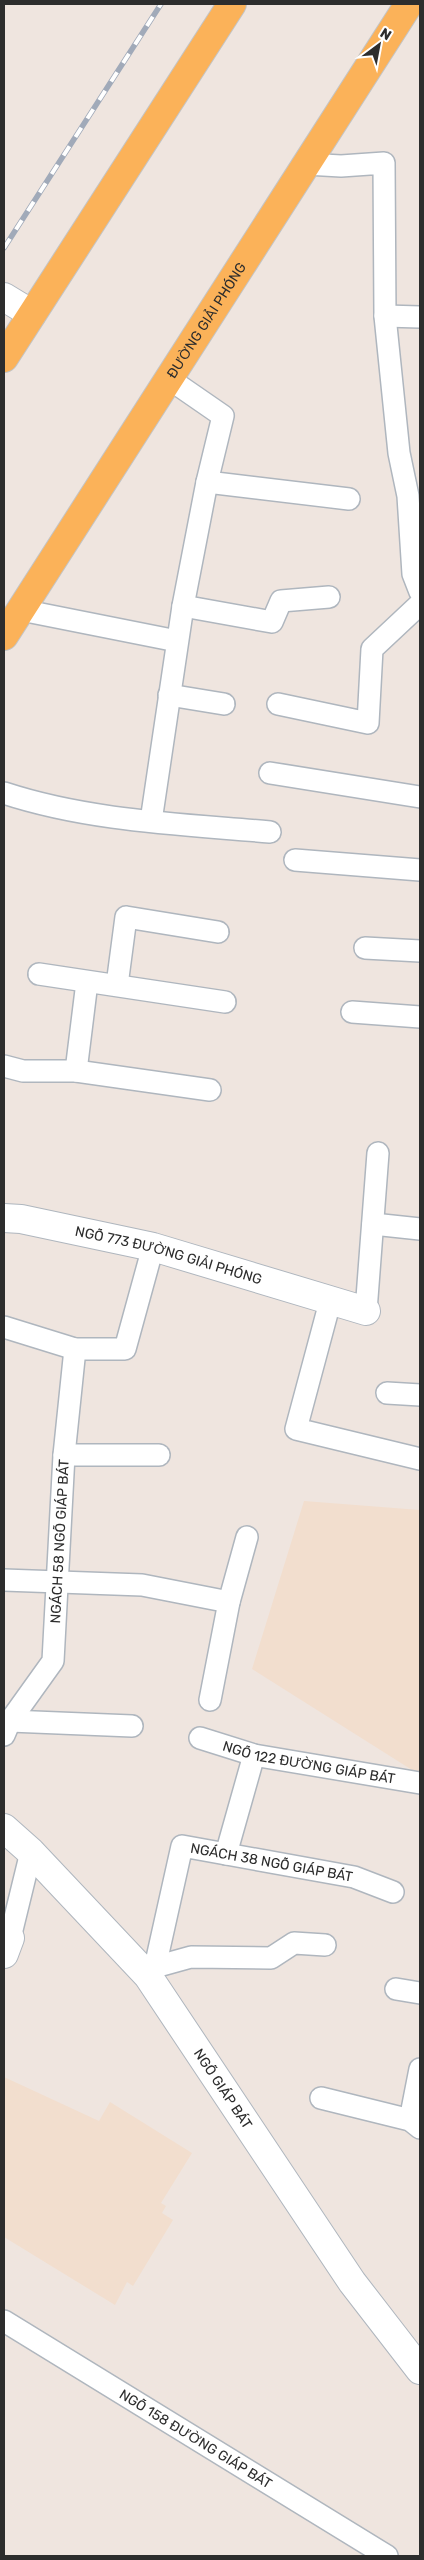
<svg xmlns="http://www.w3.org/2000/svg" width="424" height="2560" viewBox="0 0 424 2560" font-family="Rubik,sans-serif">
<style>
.education{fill:#f2dece}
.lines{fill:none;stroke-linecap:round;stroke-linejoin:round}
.service-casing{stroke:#afb6be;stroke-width:24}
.minor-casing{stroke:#afb6be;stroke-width:30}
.primary-casing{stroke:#c4c4c4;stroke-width:30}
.service{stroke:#fff;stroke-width:21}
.minor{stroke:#fff;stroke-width:28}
.primary{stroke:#fbb259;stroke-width:28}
.rail-casing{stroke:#a1aab9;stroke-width:5.5}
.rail{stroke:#fff;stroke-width:4;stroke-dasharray:11;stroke-linecap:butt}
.labels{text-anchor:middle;stroke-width:4;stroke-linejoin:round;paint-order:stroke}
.street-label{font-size:14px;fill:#2d2d2d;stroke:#fff}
</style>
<rect width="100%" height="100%" fill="#efe5df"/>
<path class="education" d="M304,1501L420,1510V1775L252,1669Z
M4,2077L99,2121L110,2102L192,2153L161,2203L166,2206L162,2213L173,2220L133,2286L127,2282L115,2305L4,2237Z"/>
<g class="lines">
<g class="service-casing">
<g id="service">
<path d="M306,164L341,166L384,163L385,316L399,453L408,496L413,574L420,592"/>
<path d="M385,316L420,317"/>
<path d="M168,378L223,416L207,482L349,499"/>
<path d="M183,606L272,622L281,601L329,597"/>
<path d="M21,610L177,641"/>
<path d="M169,695L224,704"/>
<path d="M278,704L368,723L372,649L420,604"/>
<path d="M270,773L420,797"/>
<path d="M4,793C89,821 181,824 270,832"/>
<path d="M151,821L183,606L207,482"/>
<path d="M295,860L420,870"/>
<path d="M365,948L420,951"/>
<path d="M39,974L225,1002"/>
<path d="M117,985L126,917L218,932"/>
<path d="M352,1012L420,1017"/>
<path d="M4,1066L23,1071H76L210,1090"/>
<path d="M76,1071L87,982"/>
<path d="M373,1224L420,1229"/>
<path d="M330,1302L296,1429L420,1459"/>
<path d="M366,1311L378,1153"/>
<path d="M4,1327L75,1349H125L153,1247"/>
<path d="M387,1393L420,1395"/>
<path d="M64,1455H159"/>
<path d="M4,1580L142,1585L229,1602"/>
<path d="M210,1700L229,1602L247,1537"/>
<path d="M10,1721L132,1726"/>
<path id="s1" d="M4,1735L10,1721L53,1661L64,1455L75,1349"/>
<path id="s2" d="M200,1738L254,1755L420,1783"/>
<path d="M226,1854L254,1755"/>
<path d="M10,1938L31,1852"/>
<path id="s3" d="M155,1967L182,1846L354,1877L393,1892"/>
<path d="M148,1976L155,1967L191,1957L271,1958L294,1943L325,1945"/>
<path d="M396,1989L420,1993"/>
<path d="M321,2098L410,2120L420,2128"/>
<path d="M410,2120L420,2069"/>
<path id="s4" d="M4,2321L387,2556"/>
</g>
</g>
<g class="minor-casing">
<g id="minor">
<path d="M4,297L32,314"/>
<path id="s5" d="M4,1218L21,1219L153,1247L366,1311"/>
<path id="s6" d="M4,1828L31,1852L148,1976L352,2282L420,2370"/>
<path d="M4,1954L10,1938"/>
</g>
</g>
<g class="primary-casing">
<g id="primary">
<path d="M4,358L232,4"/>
<path id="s7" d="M4,636L409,4"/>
</g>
</g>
<use href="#service" class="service"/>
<use href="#minor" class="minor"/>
<use href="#primary" class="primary"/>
<g class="rail-casing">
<path id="rail" d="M4,248L161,4"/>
</g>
<use href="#rail" class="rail"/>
</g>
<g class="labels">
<g class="street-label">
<text dy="5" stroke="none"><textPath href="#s7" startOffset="375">ĐƯỜNG GIẢI PHÓNG</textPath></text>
<text dy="5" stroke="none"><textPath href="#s5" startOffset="169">NGÕ 773 ĐƯỜNG GIẢI PHÓNG</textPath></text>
<text dy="5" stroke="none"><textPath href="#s1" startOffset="209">NGÁCH 58 NGÕ GIÁP BÁT</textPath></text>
<text dy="5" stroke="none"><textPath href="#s2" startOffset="112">NGÕ 122 ĐƯỜNG GIÁP BÁT</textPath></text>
<text dy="5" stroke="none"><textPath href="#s3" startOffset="215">NGÁCH 38 NGÕ GIÁP BÁT</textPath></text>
<text dy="5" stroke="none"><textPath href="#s6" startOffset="342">NGÕ GIÁP BÁT</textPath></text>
<text dy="5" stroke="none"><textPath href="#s4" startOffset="225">NGÕ 158 ĐƯỜNG GIÁP BÁT</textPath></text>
</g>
</g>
<rect width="424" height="2560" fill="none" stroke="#2d2d2d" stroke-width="10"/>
<g transform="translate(379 45) rotate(32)" stroke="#ffffff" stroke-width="4" paint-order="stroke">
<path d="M0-4L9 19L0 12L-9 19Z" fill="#2d2d2d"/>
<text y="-8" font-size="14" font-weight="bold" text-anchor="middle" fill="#2d2d2d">N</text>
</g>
</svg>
